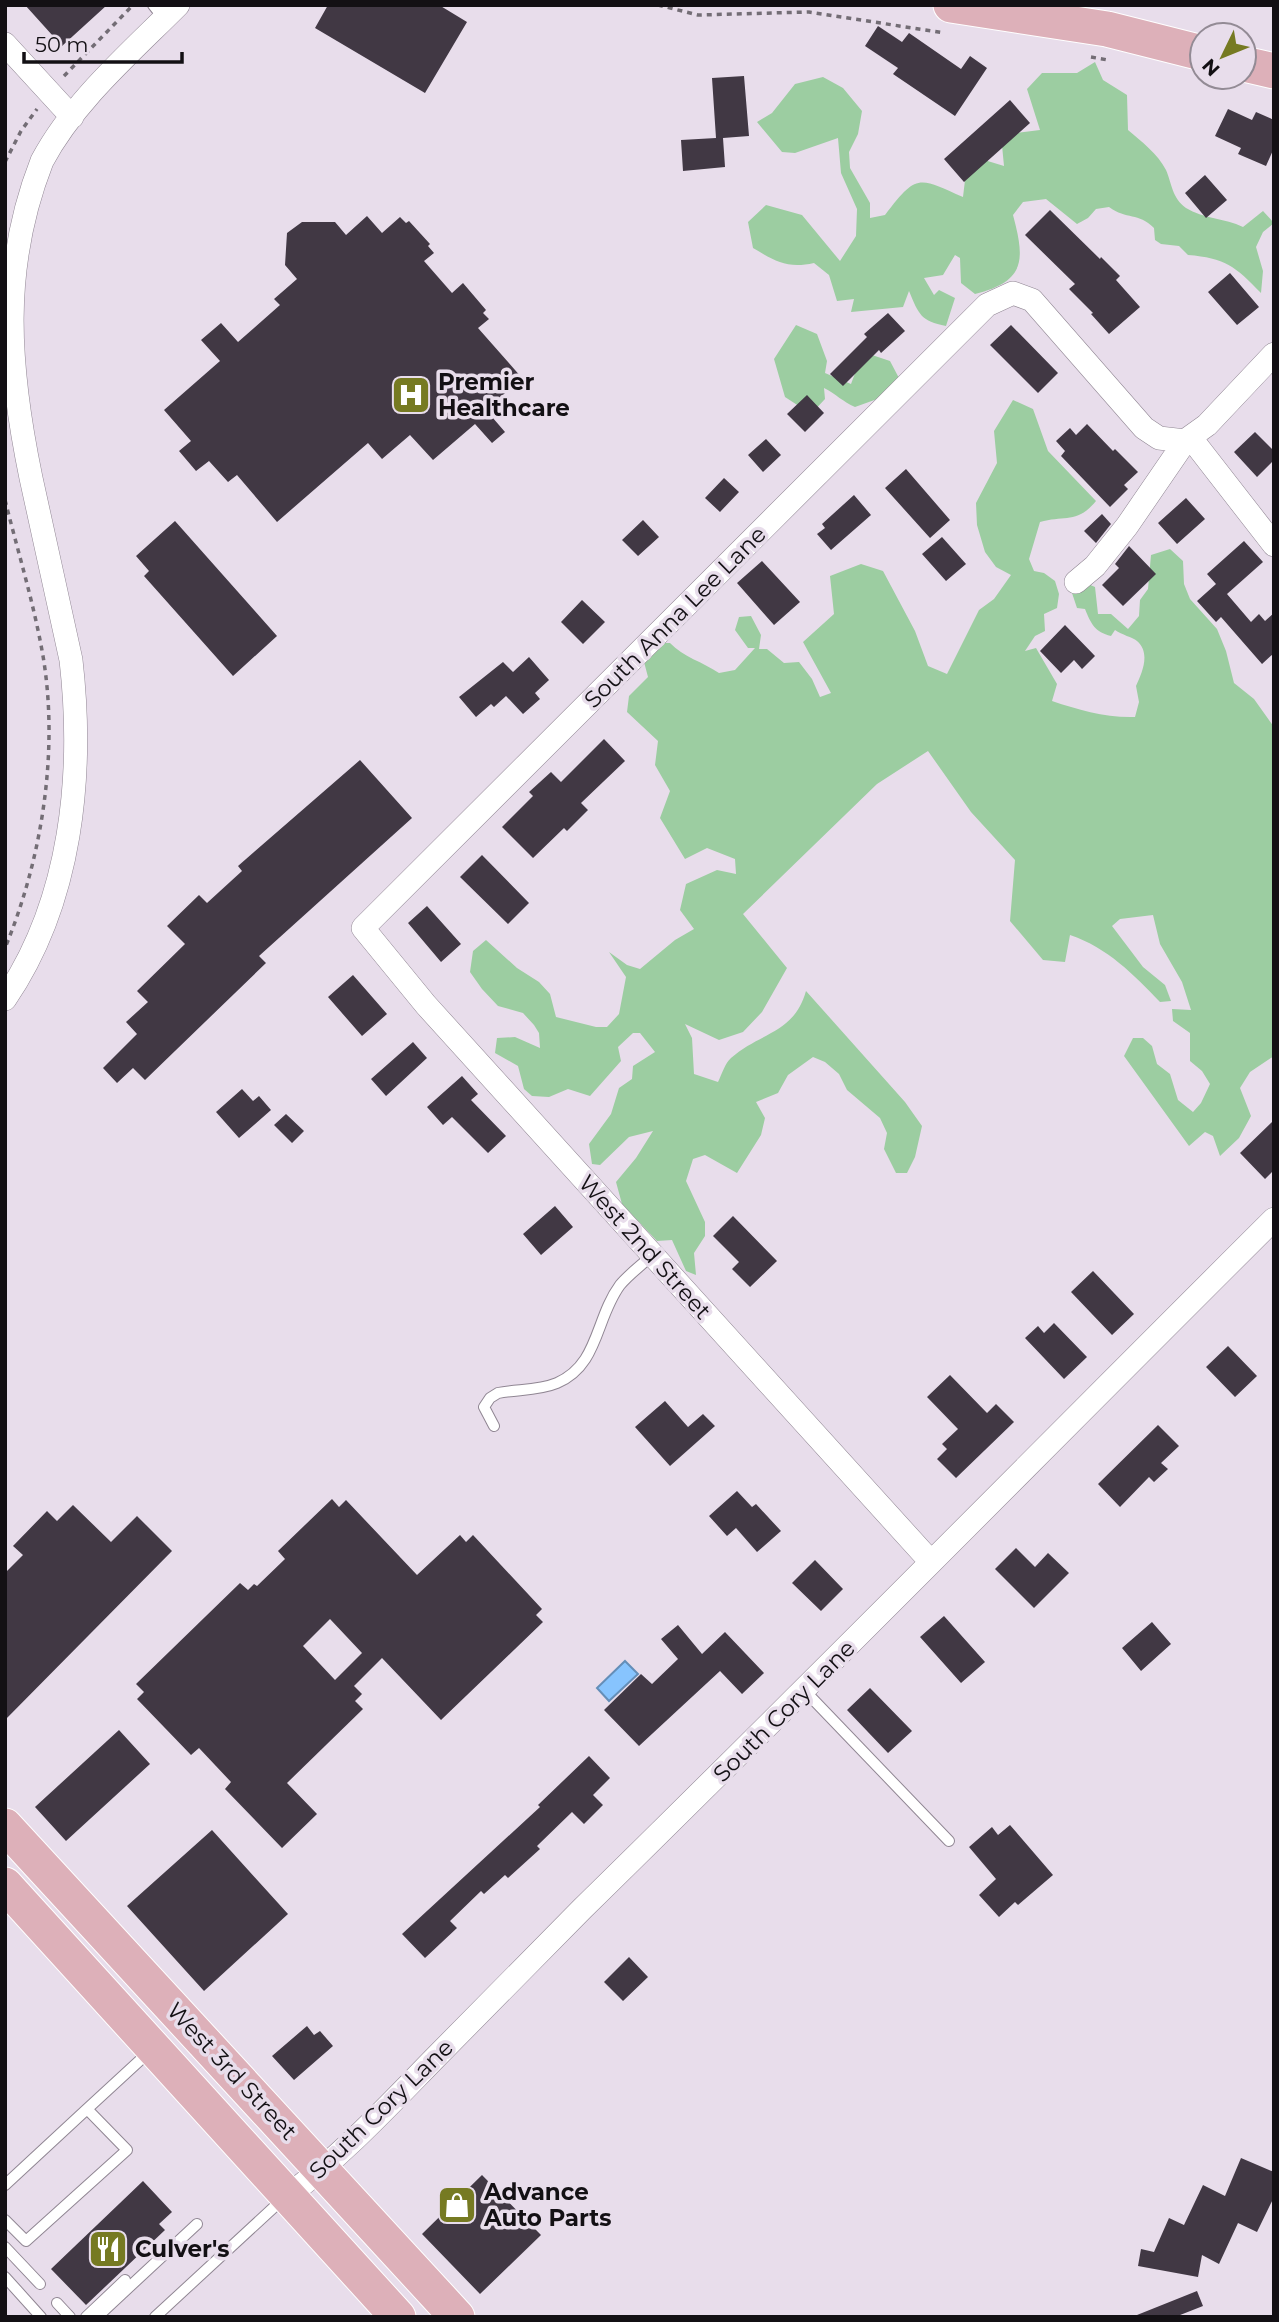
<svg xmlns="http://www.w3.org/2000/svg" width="1279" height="2322" viewBox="0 0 1279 2322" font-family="Montserrat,sans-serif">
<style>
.green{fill:#9ccda1}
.water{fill:#87c4fe;stroke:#648eb8;stroke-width:2}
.building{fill:#413844;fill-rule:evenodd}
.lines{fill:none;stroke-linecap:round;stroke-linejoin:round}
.service-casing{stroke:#908693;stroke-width:12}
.minor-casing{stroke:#908693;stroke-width:24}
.primary-casing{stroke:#fff;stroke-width:37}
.path{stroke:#736d75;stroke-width:3.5;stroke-dasharray:5 5;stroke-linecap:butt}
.service{stroke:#fff;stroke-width:10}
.minor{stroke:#fff;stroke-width:23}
.primary{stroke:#ddb0b9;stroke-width:35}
.labels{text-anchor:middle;stroke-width:7;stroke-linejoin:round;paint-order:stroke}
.poi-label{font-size:23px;font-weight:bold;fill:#131014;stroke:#e8ddeb;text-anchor:start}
.street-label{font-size:23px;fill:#131014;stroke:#e8ddeb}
</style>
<rect width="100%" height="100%" fill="#e8ddeb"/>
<path class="green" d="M1095,62L1103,80L1127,95L1128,130C1141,141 1158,154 1166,170C1172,184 1172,198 1186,208C1203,219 1225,218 1243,227L1263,211L1274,223L1263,232L1256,247L1263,271L1261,293C1235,266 1225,258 1188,255L1179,246L1161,244L1155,240L1154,228C1138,212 1127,220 1109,207L1096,209L1088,218L1077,224L1046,199L1023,202L1013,215C1025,260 1026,281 975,294L961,283L960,258L955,255L943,275L924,278L934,295L939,290L955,298L946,326C921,321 919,315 909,291L903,307L851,312L854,299L837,301L829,275L814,263C787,269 775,261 753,248L748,222L766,205L802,215L840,261L856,236L857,209L841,173L838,138L795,153L782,152L757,122L772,113L795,84L823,77L843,88L862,111L858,134L849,152L850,168L870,203V218L885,215C917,173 918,177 963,197L968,155L1004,166L1001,135L1040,130L1027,89L1042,73H1077Z
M796,325L817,334L827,361L825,373L851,384L863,352L890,361L900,380L880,398L855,407C843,402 836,394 824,388L825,399L811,414L785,397L774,359Z
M1013,400L1033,409L1048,451L1096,501C1077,524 1065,515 1040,522L1029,559L1034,571L1044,573L1055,581L1059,594L1057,608L1044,614L1045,631L1035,636L1025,651L1036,648L1057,684L1052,701C1079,710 1106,718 1135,717L1139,702L1136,686C1142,673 1151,653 1137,641C1132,637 1122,635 1115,630L1111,636C1095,632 1091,624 1085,609L1077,608L1072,593L1079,586L1088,584L1095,587L1098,614H1111L1128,629L1139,616L1140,600L1148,589L1151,555L1170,549L1183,561L1184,584L1190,599L1217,629L1226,651L1234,683L1254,699L1274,727V1056L1250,1072L1240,1088L1251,1116L1239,1138L1220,1156L1213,1136L1205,1132L1189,1146L1124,1056L1133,1038H1143L1152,1046L1157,1064L1170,1074L1178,1100L1193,1112L1201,1103L1210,1084L1202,1071L1190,1061V1033L1173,1021L1172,1009L1191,1010L1182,982L1160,944L1153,915L1120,919L1112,926L1143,967L1165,985L1171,1001L1160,1002C1133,974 1108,948 1070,935L1065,962L1043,960L1010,921L1015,860L971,812L928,751L877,784L743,914L787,968L762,1012L743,1032L719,1040L685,1024L692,1038L694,1074L718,1082C722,1074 725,1063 731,1058C760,1032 794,1034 806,991L905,1102L922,1126L915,1157L907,1173H896L884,1149L887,1133L880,1118L847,1090L839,1074L825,1062L813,1057L788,1075L778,1093L756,1102L765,1118L761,1135L737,1173L705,1155L693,1159L686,1181L705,1222V1236L694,1253L696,1275L686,1271L672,1240L657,1241L622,1204L616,1182L636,1158L653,1131L629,1137L600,1165L592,1164L589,1144L611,1114L619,1088L632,1079L633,1066L655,1052L640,1033H633L618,1047L621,1061L590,1096L568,1089L549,1097L532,1096L524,1089L518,1066L495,1053L497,1038L515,1037L540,1048L539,1033L534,1025L523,1013L498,1006L482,989L470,972L473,951L486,940L517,968L539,982L550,994L556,1017L596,1027H607L619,1014L626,977L609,952L627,965L640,969L675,940L694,929L680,910L686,884L717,870L736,874L735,859L707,848L685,859L660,818L670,791L655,765L658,741L627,712L629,696L648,677L639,643H670C683,657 703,662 719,673L735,670L755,648H748L735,630L739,617L751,616L761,635L759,649H767L784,663L799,662L812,679L820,697L831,693L803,642L834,614L830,576L861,564L883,571L915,631L928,666L947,674L979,610L994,599L1011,575L996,567L985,552L977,525L976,503L997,463L994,431Z"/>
<path class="water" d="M625,1661L638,1674L609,1701L597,1688Z"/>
<path class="building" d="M25,5H107L62,46Z
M328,5H439L467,22L425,93L315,28Z
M878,26L902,42L909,33L961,69L970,56L987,68L955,116L893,74L898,68L865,46Z
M744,76L749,136L723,138L725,167L683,171L681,140L716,138L712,78Z
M1010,100L1030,123L964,182L944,159Z
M1228,109L1252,120L1256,112L1274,120V148L1266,166L1238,154L1241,148L1215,136Z
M1205,175L1227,200L1206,218L1185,193Z
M1050,210L1100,259L1101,257L1120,276L1116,280L1140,307L1109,334L1091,314L1093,313L1069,289L1075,284L1025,235Z
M367,216L382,233L400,217L406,223L409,221L430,244L428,246L434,253L424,261L452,293L463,283L486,310L483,313L489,319L478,328L522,378L486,410L505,432L492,443L475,424L433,460L410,435L382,459L368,443L277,522L237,475L228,482L209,461L196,471L179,451L191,441L164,410L220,361L201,340L221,323L238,342L280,305L274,299L297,279L285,265L287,233L302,222H335L346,235Z
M1230,273L1259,307L1237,325L1208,292Z
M888,313L905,331L881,353L879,350L843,386L830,374L867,337L864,334Z
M1011,325L1058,373L1038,393L990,345Z
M807,395L824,413L805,432L787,414Z
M1087,424L1113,451L1115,449L1138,472L1124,485L1128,489L1110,507L1061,456L1065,451L1056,441L1070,428L1076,435Z
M1255,432L1274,451V460L1257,477L1234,452Z
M766,439L781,455L763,472L748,455Z
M906,469L950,520L930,538L885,488Z
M724,478L739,492L720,512L705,498Z
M854,495L871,515L831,550L817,534L825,528L822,524Z
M1186,498L1205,519L1177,544L1158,523Z
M1102,514L1111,524L1096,543L1084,531Z
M643,520L659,537L638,556L622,540Z
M175,521L277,636L233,676L144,576L149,571L136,556Z
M942,537L966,564L946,581L922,554Z
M1244,541L1263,562L1227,594L1251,622L1259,614L1265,621L1274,613V653L1262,664L1221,617L1216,622L1197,601L1216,584L1207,574Z
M1129,546L1156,574L1123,606L1102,585L1119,568L1115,564Z
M762,561L800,602L774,625L737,583Z
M582,600L605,622L583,644L561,622Z
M1065,625L1095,656L1082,669L1074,660L1061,673L1040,651Z
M529,657L549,680L535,693L540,699L523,714L506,696L494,707L491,704L476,717L459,697L503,662L513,672Z
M604,739L625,761L581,803L588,810L567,831L564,828L533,858L502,827L533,796L529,792L551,772L561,782Z
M360,760L412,818L259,956L266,963L145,1080L133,1068L117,1083L103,1068L137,1034L126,1022L148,1002L137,991L185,944L167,926L199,895L207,903L242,871L238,866Z
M482,855L529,903L508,924L460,877Z
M427,906L461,944L441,962L408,923Z
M353,975L387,1014L362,1036L328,997Z
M413,1042L427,1058L386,1096L371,1079Z
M462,1076L478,1094L471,1100L506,1136L488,1153L452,1117L443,1125L427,1107Z
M242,1089L253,1101L259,1096L271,1110L239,1138L216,1112Z
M286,1114L304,1131L292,1143L274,1125Z
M1274,1120V1170L1265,1179L1240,1153Z
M555,1206L573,1227L541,1255L523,1234Z
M733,1216L777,1261L750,1287L732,1269L739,1262L713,1236Z
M1093,1271L1134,1314L1112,1335L1071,1292Z
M1054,1323L1087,1357L1064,1379L1025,1338L1038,1326L1044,1333Z
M1228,1346L1257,1376L1235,1397L1206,1367Z
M950,1375L987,1413L996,1404L1014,1422L956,1478L937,1459L947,1449L942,1444L958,1429L927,1397Z
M665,1401L688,1427L703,1414L715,1426L670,1466L635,1427Z
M1158,1425L1179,1446L1161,1463L1168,1469L1154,1482L1149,1477L1120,1507L1098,1484Z
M737,1491L752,1507L756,1504L781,1531L757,1552L736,1528L727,1536L709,1516Z
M332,1499L339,1507L346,1500L417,1575L460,1535L466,1542L473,1535L542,1609L536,1615L543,1622L441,1720L382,1658L354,1686L362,1694L355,1701L363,1709L287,1783L317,1814L282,1848L225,1789L231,1782L199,1748L191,1755L137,1699L144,1692L136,1684L240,1583L248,1590L254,1584L257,1586L285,1559L278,1551ZM330,1619L362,1653L335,1680L303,1646Z
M73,1505L111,1542L137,1516L172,1551L5,1720V1573L23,1555L13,1546L47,1511L57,1521Z
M1016,1548L1035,1567L1048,1553L1069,1573L1034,1608L995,1569Z
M815,1560L843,1589L821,1611L792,1583Z
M944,1616L985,1662L961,1683L920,1637Z
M1152,1622L1171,1644L1141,1671L1122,1648Z
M678,1625L702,1654L725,1632L764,1673L742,1694L720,1671L639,1746L604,1710L641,1674L652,1684L678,1659L661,1639Z
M870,1688L912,1731L888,1753L847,1710Z
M119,1730L150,1764L66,1841L35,1807Z
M589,1756L610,1778L593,1795L603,1805L584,1824L572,1812L537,1846L540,1849L508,1878L505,1875L484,1894L481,1891L450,1921L457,1928L425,1958L402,1934L540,1807L538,1805Z
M1010,1825L1053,1875L1018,1905L1015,1902L999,1917L979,1895L996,1879L969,1847L992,1827L998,1835Z
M212,1830L288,1914L204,1991L127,1906Z
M629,1957L648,1977L623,2001L604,1982Z
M307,2026L314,2035L320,2031L333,2046L294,2080L272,2056Z
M1241,2158L1274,2172V2197L1257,2232L1238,2223L1219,2264L1202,2255L1198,2277L1138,2266L1141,2249L1154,2252L1169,2218L1184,2225L1203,2185L1225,2196Z
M482,2175L541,2235L480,2294L422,2234Z
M143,2181L172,2212L159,2224L165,2230L86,2305L51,2269Z
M1197,2291L1203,2306L1175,2317H1132Z"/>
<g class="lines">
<g class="service-casing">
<path id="service" d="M153,5L164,19
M494,1426L484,1407L490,1398L498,1393C517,1389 538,1391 557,1383C599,1365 595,1319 620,1285C629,1274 642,1265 652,1255
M805,1691L949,1841
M5,2185L87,2109
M5,2220L26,2241L127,2150L87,2109L150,2051
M5,2247L40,2284
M5,2277L41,2317
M57,2303L70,2317
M86,2317L125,2280
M97,2317L197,2224
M155,2317L285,2197"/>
</g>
<g class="minor-casing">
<path id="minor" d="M5,44L72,117
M1076,582L1095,566L1127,526L1186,440L1207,425L1274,354
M5,999C72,901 84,774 71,660C58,599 44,539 31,478C8,367 0,268 42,161C74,101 130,53 178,5
M931,1562L426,1005L363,928L987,305L1013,293L1032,300L1144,428L1159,438L1194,442L1274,545
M287,2196C342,2156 388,2106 435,2058C484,2008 533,1958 582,1909C815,1681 1043,1449 1274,1219"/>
</g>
<g class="primary-casing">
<path id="primary" d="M951,5L1107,29L1202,53
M1244,64L1274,71
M5,1826L457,2317
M5,1885L398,2317"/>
</g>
<path class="path" d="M658,5L698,15L809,12L945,33
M1091,57L1108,60
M64,76L133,5
M1208,81L1224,84
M5,162L21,131L37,109
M5,500C18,552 34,604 43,656C59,751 42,859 5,948"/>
<use href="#service" class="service"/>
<use href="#minor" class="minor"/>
<use href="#primary" class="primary"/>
</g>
<defs>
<g id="hospital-square" transform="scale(2.0125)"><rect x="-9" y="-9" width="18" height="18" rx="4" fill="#767a22" stroke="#e8ddeb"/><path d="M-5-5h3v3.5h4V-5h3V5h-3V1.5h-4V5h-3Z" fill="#fff"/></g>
<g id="shop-square" transform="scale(2.0125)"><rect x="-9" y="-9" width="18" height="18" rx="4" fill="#767a22" stroke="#e8ddeb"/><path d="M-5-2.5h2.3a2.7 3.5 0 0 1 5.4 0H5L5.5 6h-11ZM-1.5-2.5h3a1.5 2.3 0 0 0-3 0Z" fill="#fff"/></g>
<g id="restaurant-square" transform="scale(2.0125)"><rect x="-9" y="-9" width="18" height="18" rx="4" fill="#767a22" stroke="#e8ddeb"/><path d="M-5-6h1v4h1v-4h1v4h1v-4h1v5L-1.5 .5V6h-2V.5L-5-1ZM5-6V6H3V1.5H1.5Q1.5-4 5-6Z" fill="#fff"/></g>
</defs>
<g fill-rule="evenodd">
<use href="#hospital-square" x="411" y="395"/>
<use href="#shop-square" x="457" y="2205"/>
<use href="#restaurant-square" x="108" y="2249"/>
</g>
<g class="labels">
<g class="poi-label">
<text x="438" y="390">Premier<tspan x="438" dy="26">Healthcare</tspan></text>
<text x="484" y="2200">Advance<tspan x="484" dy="26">Auto Parts</tspan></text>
<text x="135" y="2257">Culver's</text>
</g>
<g class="street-label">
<text transform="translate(675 617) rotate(-45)" y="8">South Anna Lee Lane</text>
<text transform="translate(645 1247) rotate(48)" y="8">West 2nd Street</text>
<text transform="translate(784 1711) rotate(-45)" y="8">South Cory Lane</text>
<text transform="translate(232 2071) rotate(47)" y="8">West 3rd Street</text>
<text transform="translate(381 2109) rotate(-44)" y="8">South Cory Lane</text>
</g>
</g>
<rect width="1279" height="2322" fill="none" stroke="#131014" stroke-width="14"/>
<g transform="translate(1223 56) rotate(227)"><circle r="33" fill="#e8ddeb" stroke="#938b95" stroke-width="2"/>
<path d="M0-5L12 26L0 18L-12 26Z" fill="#767a22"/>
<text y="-10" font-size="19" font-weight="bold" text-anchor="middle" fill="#131014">N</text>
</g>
<path d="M24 52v10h158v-10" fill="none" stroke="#131014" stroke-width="3.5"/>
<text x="35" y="52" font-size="21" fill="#131014" stroke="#e8ddeb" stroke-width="5" paint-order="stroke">50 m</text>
</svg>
